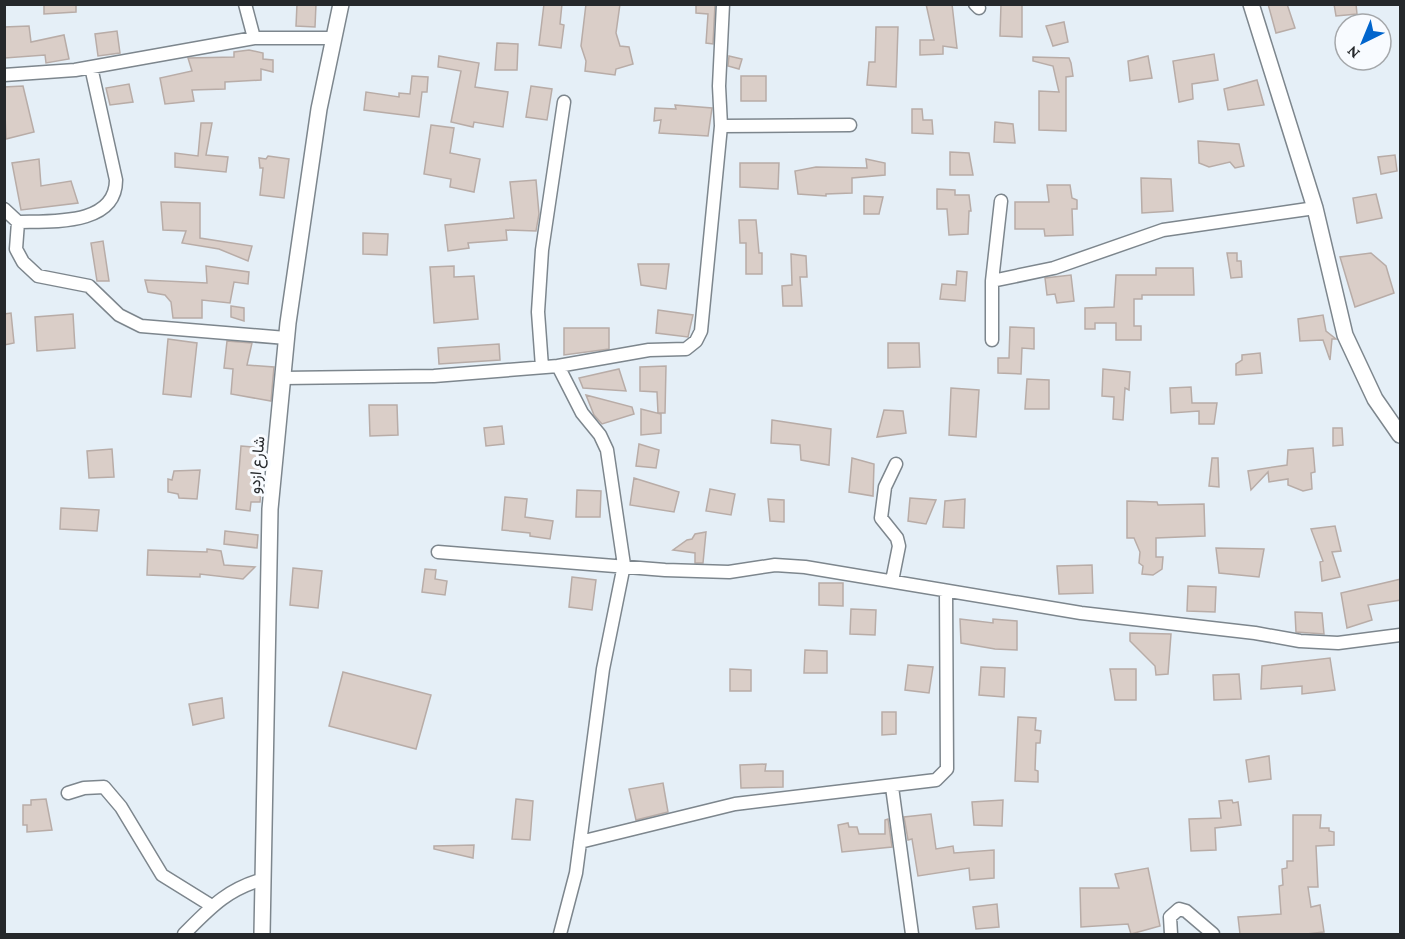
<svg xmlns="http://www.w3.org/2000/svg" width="1405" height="939" viewBox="0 0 1405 939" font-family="'Crimson Pro',Vazirmatn,serif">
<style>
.building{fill:#dacec8;stroke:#b8aca7;stroke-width:1.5}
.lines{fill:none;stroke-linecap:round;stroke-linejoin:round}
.minor-casing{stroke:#7d868d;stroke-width:15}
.tertiary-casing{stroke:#7d868d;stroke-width:18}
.minor{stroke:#fff;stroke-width:12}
.tertiary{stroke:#fff;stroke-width:15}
.labels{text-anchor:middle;stroke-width:6;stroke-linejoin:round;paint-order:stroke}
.street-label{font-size:16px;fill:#25282b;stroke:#f8fbff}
</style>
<rect width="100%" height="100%" fill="#e5eff7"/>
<path class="building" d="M44,4H76V12L44,14Z
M297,4H316L315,27L296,26Z
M544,4H562L560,24L564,25L561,48L539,45Z
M586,4H620L616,33L620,46L629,47L633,64L616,69L615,75L585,71L586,61L581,46Z
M696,4H715L713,44L706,43L708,14L696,13Z
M926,4H952L957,48L943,46V54L920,55V40H934Z
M1001,4H1022V37L1000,36Z
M1268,4H1287L1295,28L1276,33Z
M1334,4H1356L1357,14L1336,16Z
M1064,22L1068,42L1053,46L1046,26Z
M29,26L31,42L64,35L69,59L46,63L45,55L5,58L4,27Z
M876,27H898L896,87L867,85L869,62H875Z
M117,31L120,53L98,56L95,34Z
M497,43L518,44L517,70H495Z
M249,50L263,53V59L273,60V72L261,69V80L225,82V89L192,90L194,101L165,104L160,78L192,71L188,58L234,57V52Z
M1214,54L1218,80L1192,84L1193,99L1179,102L1173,61Z
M439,56L479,63L475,87L508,92L503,127L474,122L473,127L451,122L461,71L438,67Z
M729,56L742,59L739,69L728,66Z
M1148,56L1152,78L1130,81L1128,61Z
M1033,57L1069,58L1071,63L1073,76L1066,77V131L1039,130V91L1059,92L1053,66L1033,61Z
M412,76L428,77L427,92H422L419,117L364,110L366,92L399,97V93L410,94Z
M741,76H766V101H741Z
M1257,80L1264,105L1228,110L1224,89Z
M129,84L133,102L110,105L106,88Z
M23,86L34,132L6,139L4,87Z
M531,86L552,89L547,120L526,117Z
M675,105L712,108L708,136L659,133L661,120L654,121L655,108L676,109Z
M912,109H922L923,120H932L933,134L912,133Z
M995,122L1013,124L1015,143L994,142Z
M201,123H212L206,155L228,157L226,172L175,167V153L198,156Z
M431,125L454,128L450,153L480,159L474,192L450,187L451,179L424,174Z
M1198,141L1239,144L1244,166L1235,168L1230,162L1209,167L1199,163Z
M950,152L969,153L973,175H950Z
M1395,155L1397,171L1381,174L1378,157Z
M268,156L289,159L284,198L260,195L263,168H260L259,158L266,159Z
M39,159L41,186L71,181L78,203L21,210L12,163Z
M866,159L885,163V175L852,178V193L826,194V196L798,194L795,171L816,167L867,168Z
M740,163H779L778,189L740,187Z
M1141,178L1171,179L1173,211L1142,213Z
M536,180L539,214L536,231L506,230L507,240L468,243L469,248L448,251L445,225L514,218L510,182Z
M1047,185H1070L1072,198L1077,200V209H1072L1073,235L1045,236L1044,229H1015V202H1049Z
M937,189L955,190V195H969L971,211H969L968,234L949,235L947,209H937Z
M1376,194L1382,218L1357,223L1353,198Z
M864,196L883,197L879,214H864Z
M161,202L200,203V238L252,246L248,261L219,249L182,243L186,231L163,230Z
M739,220H756L759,253H762V274H746V243H740Z
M363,233L388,234L387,255L363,254Z
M103,241L109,281H97L91,243Z
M1227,253H1237V261H1241L1242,277L1231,278Z
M1371,253L1386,266L1394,293L1355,307L1340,257Z
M791,254L806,256L807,277H800L802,306H783L782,286L792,285Z
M638,264H669L666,289L641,285Z
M206,266L249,272L248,284L234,282L230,303L202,300V318H173L171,302L165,295L148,292L145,280L207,283Z
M454,266V277L474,276L478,319L434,323L430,267Z
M1156,268H1193L1194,295H1142V299H1134V326H1141V340H1116V323H1095V329H1085V308L1114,307L1116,275H1156Z
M957,271L967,272L965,301L940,299L942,284L956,285Z
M1071,275L1074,301L1057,303L1055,294L1047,295L1045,278Z
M231,306L244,308V321L231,317Z
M658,310L693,315L688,337L656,333Z
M11,313L14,343L4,345V314Z
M73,314L75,348L37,351L35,317Z
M1323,315L1326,331L1336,339H1332L1330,360L1323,340L1300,341L1298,319Z
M1010,327L1034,328V349L1022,348L1021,374L998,373V358H1009Z
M564,328H609V349L564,355Z
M168,339L197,343L191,397L163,394Z
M227,341L252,343L247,365L274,367L271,401L231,394L233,369L224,368Z
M888,343H919L920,367L888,368Z
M499,344L500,360L439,364L438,348Z
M1260,353L1262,373L1236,375V364L1242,360V355Z
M666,366L665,413H658L657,392L640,391V367Z
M619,369L626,391L583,388L579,378Z
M1103,369L1130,372L1129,390L1125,388L1123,420L1113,419L1114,397L1102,396Z
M1027,379L1049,380V409H1025Z
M1191,387L1192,403H1217L1214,424H1199V411L1171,413L1170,388Z
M951,388L979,390L976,437L949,435Z
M586,395L632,407L634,414L602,424L594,415Z
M369,405H397L398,435L370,436Z
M641,409L661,414V433L641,435Z
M884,410L903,411L906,433L877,437Z
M772,420L831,429L829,465L801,460L800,445L771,443Z
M502,426L504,444L486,446L484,428Z
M1333,428H1342L1343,445L1333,446Z
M639,444L659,450L656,468L636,466Z
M241,446L265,448L260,502H251L250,511L236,509Z
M1313,448L1315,472L1311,473L1312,489L1303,491L1288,485V479L1269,482L1268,472L1251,490L1248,471L1287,465L1288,450Z
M112,449L114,477L89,478L87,451Z
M852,458L874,464L873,496L849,492Z
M1212,458H1218L1219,487L1209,486Z
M200,470L197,499L179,498L178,494L168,492V479L172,480L174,471Z
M634,478L679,492L674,512L630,505Z
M710,489L735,494L731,515L706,511Z
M577,490L601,491L600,517H576Z
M505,497L527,499L525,517L553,521L550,539L530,536V533L502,530Z
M910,498L936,500L926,524L908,521Z
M768,499L784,500V522L770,521Z
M965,499L964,528L943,527L945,501Z
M1127,501L1157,502L1158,505L1204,504L1205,536L1156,538V557H1163L1162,569L1153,575L1142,574L1143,566L1139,563L1140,552L1134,538H1127Z
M61,508L99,510L97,531L60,529Z
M1335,526L1341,551L1332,552L1340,577L1322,581L1320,562L1323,561L1311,529Z
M225,531L258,535L257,548L224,544Z
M706,532L703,563H695V553L673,550L687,540L692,539L695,534Z
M1216,548L1264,549L1259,577L1219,573Z
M207,549L221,551L224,565L255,567L243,579L200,574V577L147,575L148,550L207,552Z
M1092,565L1093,593L1059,594L1057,566Z
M293,568L322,571L318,608L290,605Z
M425,569L436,570L435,579L447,581L445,595L422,592Z
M572,577L596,580L592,610L569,607Z
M1401,579V600L1368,605L1372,620L1347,628L1341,593Z
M819,583H843V606L819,605Z
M1188,586L1216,587L1215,612L1187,611Z
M851,609L876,610L875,635L850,634Z
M1295,612L1322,613L1324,634L1296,632Z
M960,619L993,623V619L1017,621V650L995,649L961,643Z
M1130,633L1171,634L1168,674L1156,675L1155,666L1130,641Z
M805,650L827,651V673H804Z
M1330,658L1335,690L1302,694V686L1261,689L1262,666Z
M908,665L933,667L929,693L905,690Z
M981,667L1005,668L1004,697L979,695Z
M730,669L751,670V691H730Z
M1110,669H1136V700H1115Z
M343,672L431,695L416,749L329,726Z
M1239,674L1241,699L1214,700L1213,675Z
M222,698L224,718L193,725L189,704Z
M882,712H896V734L882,735Z
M1018,717L1036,718L1035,730L1041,731L1040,743H1036L1035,770L1038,771V782L1015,781Z
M1269,756L1271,779L1249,782L1246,760Z
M766,764L765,771H783V787L741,788L740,765Z
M663,783L668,812L636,820L629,789Z
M46,799L52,830L27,832V825H23V805H31V800Z
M516,799L533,801L530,840L512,839Z
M1003,800L1002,826L974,825L972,802Z
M1232,800L1233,803L1238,802L1241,825L1215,828L1216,850L1191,851L1189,819L1221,818L1219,801Z
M931,814L936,849L953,846L954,853L994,850V878L970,880L969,868L918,876L912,839L908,840L904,817Z
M1293,815H1321L1320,828H1329V831L1334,832V845L1316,846L1318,887H1308L1311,907L1320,905L1324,932L1306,934H1240L1238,917L1281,914L1279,886L1283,885L1282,869L1287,868V861H1293Z
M888,819L892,847L842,852L838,825L848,823L849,827H857L859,834H885V820Z
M474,845L473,858L434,849V846Z
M1148,868L1160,926L1131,934L1128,924L1081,927L1080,888H1119L1115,874Z
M997,904L999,927L976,929L973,907Z"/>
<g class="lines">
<g class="minor-casing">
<path id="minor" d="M245,4L254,38
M975,4L979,8
M4,75L75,70L254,38H334
M721,126L850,125
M4,209L18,222L16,249L23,262L38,276L89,286L119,315L141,326L286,338
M18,222C51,221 116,226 116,180L91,67
M992,281L1054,268L1163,230L1315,208
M992,340V281L1001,201
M558,366L649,350L686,349L696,341L701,331L721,126L719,86L723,4
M542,367L538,312L542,250L564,102
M283,378L434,376L558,366L582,413L600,435L607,450L624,565L603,669L576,873L560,934
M438,552L665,570L729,572L775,565L805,567L1081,613L1255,633L1300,641L1338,643L1400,635
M892,581L899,546L897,538L881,518L885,487L896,464
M892,787L912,934
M68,793L84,788L104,787L121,807L162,875L212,906
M580,842L735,804L936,780L947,769L946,591
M184,934C210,908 227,889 264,879
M1171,934L1170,917L1179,909L1186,911L1213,934"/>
</g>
<g class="tertiary-casing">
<path id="tertiary" d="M1251,4L1315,208L1345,335L1375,399L1400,435
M262,934L270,509L288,323L319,109L341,4"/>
</g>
<use href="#minor" class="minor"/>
<use href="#tertiary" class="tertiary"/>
</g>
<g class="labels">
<g class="street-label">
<text transform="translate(256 465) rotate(-85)" y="6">شارع ازدو</text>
</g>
</g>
<rect width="1405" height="939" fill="none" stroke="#25282b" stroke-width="12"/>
<g transform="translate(1363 42) rotate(223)"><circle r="28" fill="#f8fbff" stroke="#a4a7aa" stroke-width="1.5"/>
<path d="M0-4.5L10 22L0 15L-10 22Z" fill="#0165cd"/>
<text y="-9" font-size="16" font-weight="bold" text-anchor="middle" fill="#25282b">N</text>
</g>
</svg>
